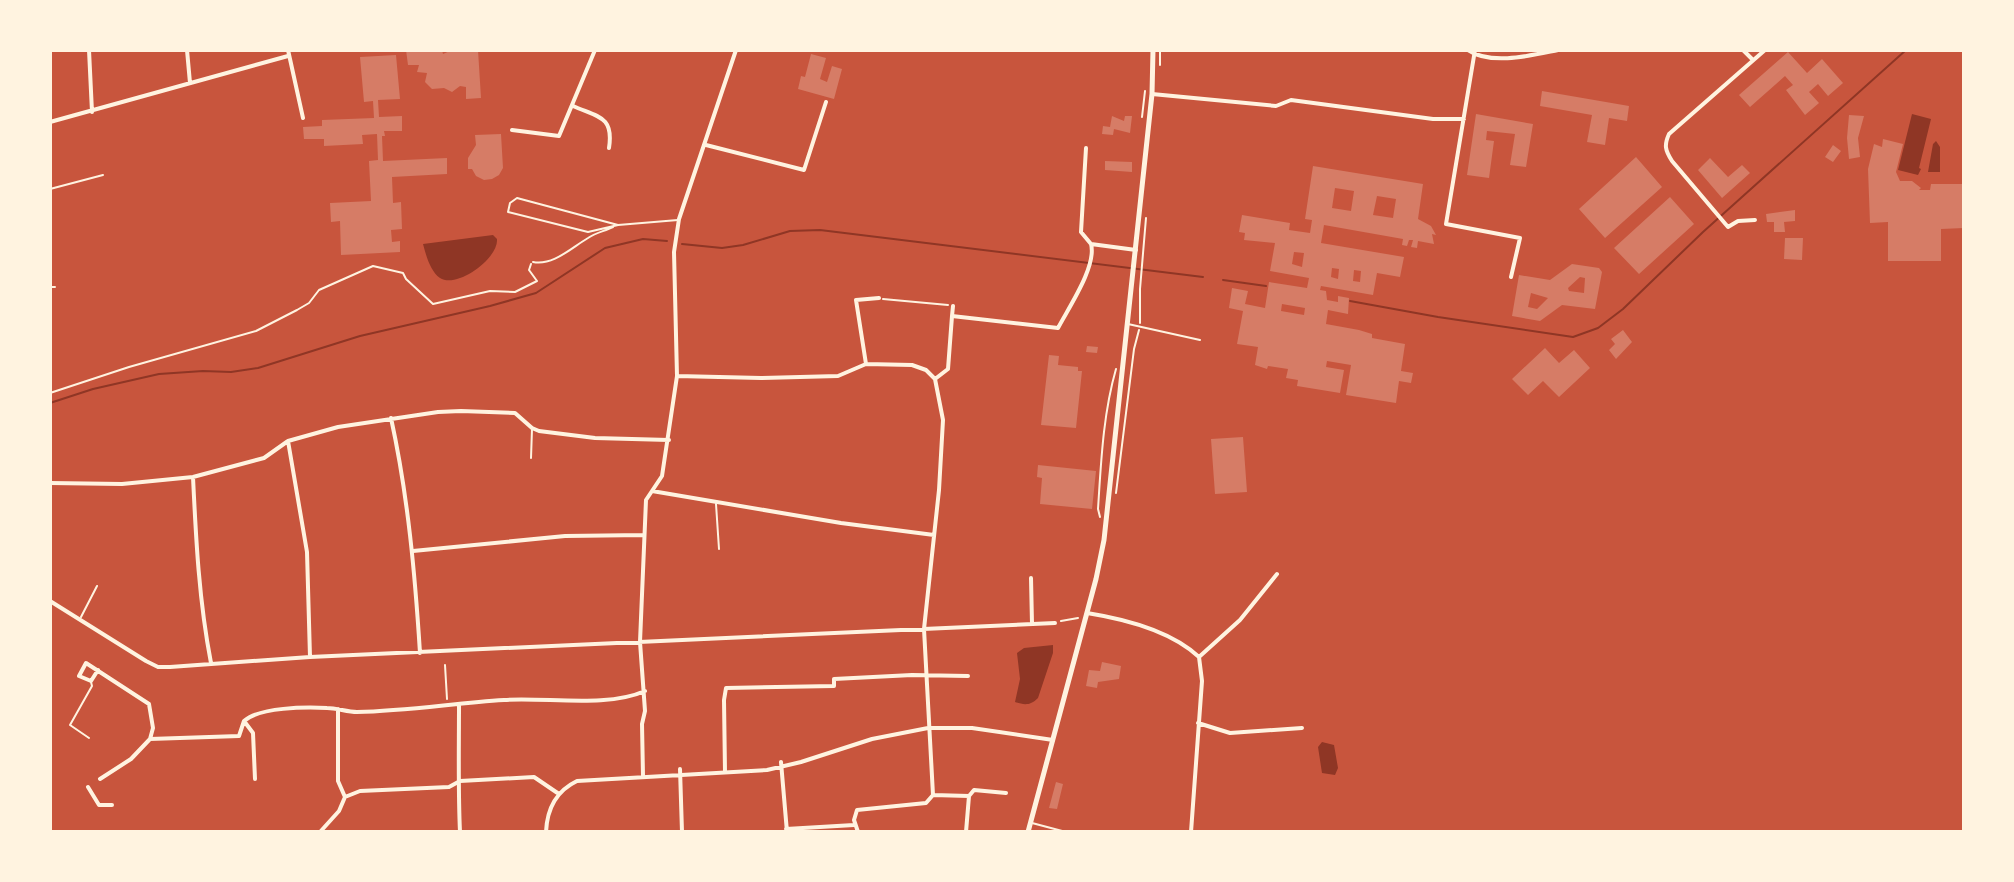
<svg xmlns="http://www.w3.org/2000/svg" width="2014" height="882" viewBox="0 0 2014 882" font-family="Rubik,sans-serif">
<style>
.water{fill:#8f3625}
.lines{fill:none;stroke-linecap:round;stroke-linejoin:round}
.stream{stroke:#8f3625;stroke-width:2}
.building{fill:#d67c66;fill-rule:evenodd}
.path{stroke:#fff3e0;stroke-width:2}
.service{stroke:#fff3e0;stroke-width:2}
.minor{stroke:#fff3e0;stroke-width:4}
.tertiary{stroke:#fff3e0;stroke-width:5}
</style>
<rect width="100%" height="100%" fill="#c8553d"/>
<path class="water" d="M1912,114L1931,119L1919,168L1921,169L1918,175L1898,170Z
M1936,141L1940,147V172H1928L1933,144Z
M493,235L497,239C499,258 457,289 440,278C430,271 426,255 423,244Z
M1053,645V653L1038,698C1030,706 1024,705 1015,702L1020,679L1017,653L1024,648Z
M1322,742L1334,745L1338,768L1335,775L1322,773L1318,747Z"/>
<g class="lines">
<path class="stream" d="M682,244L722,248L743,245L790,231L820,230L1203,277
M1223,280L1266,286
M1350,301L1438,317L1573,337L1598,328L1623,309L1703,232L1906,50
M50,403L93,389L159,374L203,371L231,372L258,368L360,336L490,306L536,293L605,248L643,239L667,241"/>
</g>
<path class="building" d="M406,50H442L443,54L452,50H478L481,98L466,99V87L460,86L452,92L444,88L432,89L425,82L427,73L417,72L419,65H408Z
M1788,52L1807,73L1822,59L1843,83L1828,96L1818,84L1809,92L1819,103L1805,115L1786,90L1793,85L1785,76L1750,107L1739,95Z
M811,54L826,58L820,79L827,82L832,66L842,69L834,99L798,89L801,76L805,77Z
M396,55L400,99L378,100L379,117L402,116V131H384L385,136H382L383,161L447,158V174L392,177L393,203L401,202L402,229L391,230L392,242L400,241V252L341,255L340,221L331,222L330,203L371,201L369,161L378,160L377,134L362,135L363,144L324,146V139H304L303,127L322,126V120L374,118L373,101L364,102L360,57Z
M1542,91L1629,106L1627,121L1609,118L1605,145L1587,142L1592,115L1540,106Z
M1476,114L1533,124L1526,167L1510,165L1515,134L1487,131L1486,140L1494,141L1489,178L1467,175Z
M1849,115L1864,116L1858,138L1860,157L1849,159L1847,138Z
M1112,116L1124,121L1125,116H1132L1130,133L1114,129L1113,135L1102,134L1103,126L1110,127Z
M501,134L503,168L499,175L492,179L484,180L476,176L472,169H468V158L476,145L475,135Z
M1883,139L1903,144L1896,172L1900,181H1912L1921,188L1919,190H1930L1931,184H1964V228L1941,229V261H1888V222L1870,223L1868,169L1874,144L1882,147Z
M1833,145L1841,151L1833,162L1825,157Z
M1636,157L1662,187L1605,238L1579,209Z
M1710,158L1728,177L1742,165L1750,173L1722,198L1698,170Z
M1105,161L1132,162V172L1105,170Z
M1313,166L1423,184L1418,219L1431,226L1436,235L1432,234L1434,244L1418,241L1417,248L1411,247L1413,240H1409L1407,246L1402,245L1403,239L1324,225L1321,243L1404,257L1400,277L1377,273L1373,295L1321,286L1320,290L1326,291L1327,300L1338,302V296L1349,298L1348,314L1328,310L1326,324L1359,330L1372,334V338L1405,344L1401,371L1413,373L1411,383L1399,381L1396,403L1346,395L1351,365L1327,361L1326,367L1344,370L1340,393L1297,386L1298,380L1286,378L1288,369L1268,366L1267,369L1255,365L1258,347L1237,344L1243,311L1229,308L1232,288L1248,291L1245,304L1265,308L1269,282L1307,288L1309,278L1270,271L1275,243L1244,240L1245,233L1239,232L1242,215L1290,223L1289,230L1310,233L1312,220L1305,219ZM1335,188L1354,191L1351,211L1332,208ZM1377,196L1396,199L1393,218L1373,215ZM1294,252L1304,253L1302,267L1292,264ZM1332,268L1339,269L1338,279L1331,277ZM1354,270L1361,271L1360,282L1353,281ZM1282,304L1305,308L1304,315L1281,311Z
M1670,197L1694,224L1639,274L1614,248Z
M1795,210V221L1784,222L1785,232H1774V222H1767L1766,214Z
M1785,238H1803L1802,260L1784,259Z
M1572,264L1599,268L1602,272L1595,309L1562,305L1540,321L1512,316L1519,275L1550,280ZM1580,277L1585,278L1584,293L1569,291L1568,288ZM1531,293L1548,298L1537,309L1528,307Z
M1623,330L1632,342L1616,359L1609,350L1615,344L1611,339Z
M1087,346L1098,347L1097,353L1086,352Z
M1545,348L1559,363L1574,350L1590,368L1559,397L1543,381L1528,395L1512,379Z
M1049,355L1059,356L1058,365L1078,367V371H1082L1076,428L1041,425Z
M1243,437L1247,492L1215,494L1211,439Z
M1038,465L1096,471L1092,509L1040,504L1042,478L1037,477Z
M1102,662L1121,666L1119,679L1098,682L1097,688L1086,686L1089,670L1100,671Z
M1056,782L1063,784L1057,809L1049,808Z"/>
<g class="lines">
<path class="path" d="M1160,65V50
M1142,117L1145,91
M883,299L948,305
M1140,323V289L1146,218
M50,393L129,367L256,331L297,310L309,303L319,290L373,266L403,273L406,279L433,304L490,291L515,292L537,281L529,270L531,264
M1116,493L1134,349L1139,330
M1100,517L1098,509C1101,463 1103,414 1116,369
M1061,621L1078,618
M445,665L447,699"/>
<path class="service" d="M50,189L103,175
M618,225L517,198L510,203L508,212L588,232L618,225L678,220
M533,262C553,266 571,248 588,238C595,233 605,231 613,227
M50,287H55
M1128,324L1200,340
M531,458L532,429
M716,504L719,549
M81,617L97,586
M89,738L70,725L92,686L91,682
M1032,823L1066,832"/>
<path class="minor" d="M89,50L92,112
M187,50L190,83
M288,50L303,118
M1468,50C1491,66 1533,55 1558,50
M1475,50L1446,224L1520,238L1511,277
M1743,50L1753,60
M1152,94L1276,106L1291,100L1433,119H1464
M573,106C598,117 614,116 609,148
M50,122L288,56
M512,130L559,136L595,50
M706,145L804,170L826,102
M1086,148L1081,232L1091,244L1136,250
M1755,220L1738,221L1728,227L1672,161C1665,150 1664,145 1669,134L1765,50
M952,316L953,306
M866,364L856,300L879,298
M677,376L761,378L838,376L866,364L912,365L926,370L935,379L943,420L939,490L924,629L933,795L969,796L966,832
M935,379L948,369L952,316L1058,328C1069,307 1097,266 1091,244
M391,418C408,496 415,574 420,653
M288,441L307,552L310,657
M193,477C196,540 199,601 211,663
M50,483L122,484L193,477L264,458L288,441L338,427L438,412L461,411L515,413L532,428L539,431L595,438L669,440
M652,491L841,523L934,535
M413,551L565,536L644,535
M1031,578L1032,624
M50,601L146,661L158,667H170L310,657L1055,623
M1087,613C1125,619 1170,630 1199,657L1202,681L1191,832
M1199,657L1240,620L1277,574
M98,670L91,681L79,676L86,663L149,704L153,728L150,739
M459,705C459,748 458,790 460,832
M338,709V781L345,797
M244,721L253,733L255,779
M1198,723L1230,733L1302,728
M781,762L787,832
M680,769L682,832
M725,772L724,700L726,688L834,686V679L912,675L968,676
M643,776L642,724L645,711L640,642L646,500L662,476L677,376L674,252L679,219L736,50
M100,779L131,759L150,739L239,736L244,721C260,707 305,707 327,708C337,708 347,712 357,712C407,711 455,703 504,700C546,697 607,708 645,691
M88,787L99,805H112
M969,796L974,790L1006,793
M786,829L854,825
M320,832L339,811L345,797L360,791L449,787L460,781L534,777L559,794
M546,832C547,809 556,791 577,781L767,770L801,762L872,739L928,728H972L1053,740
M858,832L854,820L857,810L926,803L933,795"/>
<path class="tertiary" d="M1028,832L1096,579L1104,540L1152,94L1153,50"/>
</g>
<rect width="2014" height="882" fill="none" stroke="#fff3e0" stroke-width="104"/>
</svg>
